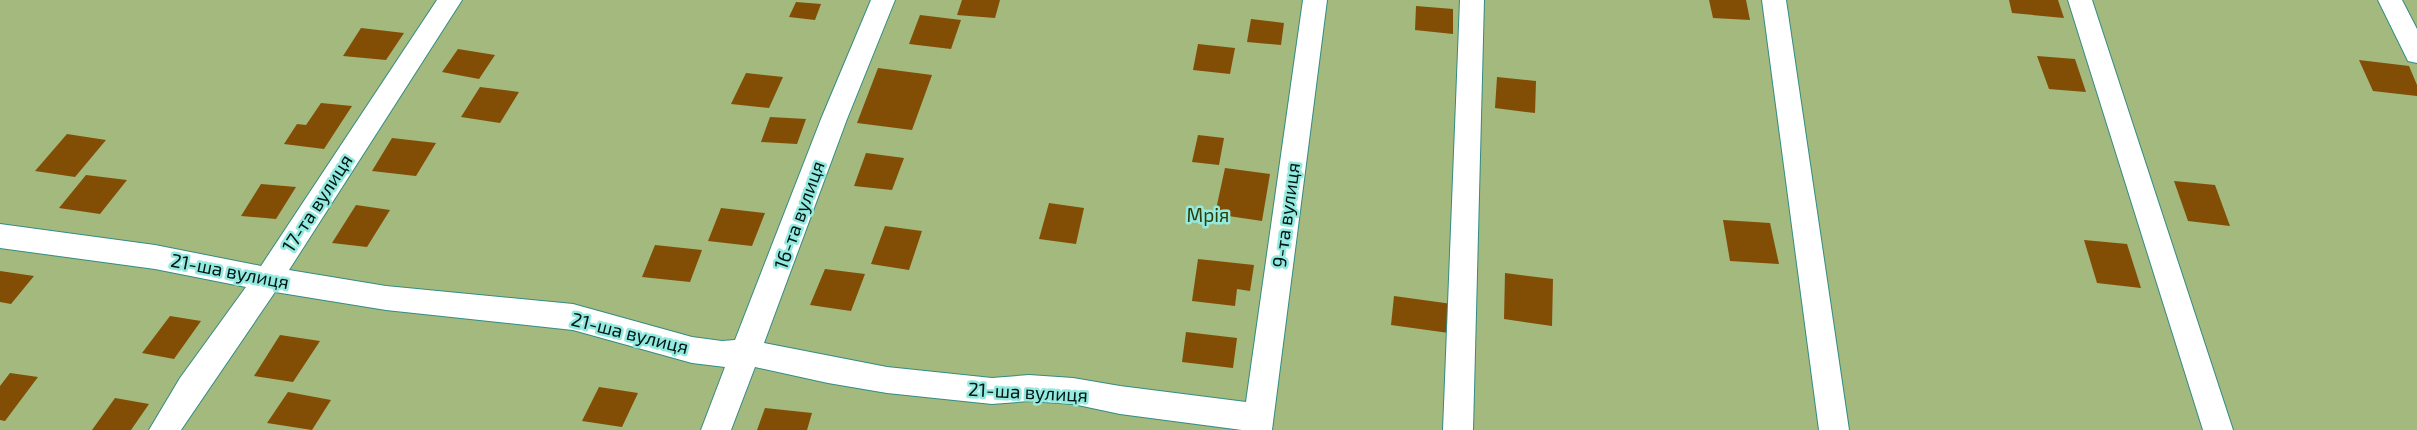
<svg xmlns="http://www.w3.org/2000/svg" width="2417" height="430" viewBox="0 0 2417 430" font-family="'Exo 2',sans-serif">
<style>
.green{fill:#a3b97e}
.building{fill:#824d05}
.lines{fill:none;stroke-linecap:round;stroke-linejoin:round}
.minor-casing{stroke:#338c83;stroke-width:2}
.minor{fill:#fff;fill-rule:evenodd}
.labels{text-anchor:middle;stroke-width:5;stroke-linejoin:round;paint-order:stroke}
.street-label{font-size:19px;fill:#001614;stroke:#94eadf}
.park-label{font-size:19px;fill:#2d3d05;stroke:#94eadf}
</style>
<rect width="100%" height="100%" fill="#87ddd2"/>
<path class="green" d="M0,0H2417V430H0Z"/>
<path class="building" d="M962,0H1000L995,18L957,15Z
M1709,0H1746L1750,20L1713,18Z
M2009,0H2058L2064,18L2012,13Z
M796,2L821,4L815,20L789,17Z
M1416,6L1453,9V34L1415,30Z
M920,15L961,20L951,49L909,44Z
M1251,19L1284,23L1281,45L1247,42Z
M361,28L404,33L386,60L343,56Z
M1198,44L1235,48L1230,74L1193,70Z
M458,49L495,55L479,79L442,72Z
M2037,56L2075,59L2086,92L2049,89Z
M2359,60L2409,66L2417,85V96L2373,91Z
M878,68L932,75L912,130L857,123Z
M746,73L783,77L769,108L731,104Z
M1497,77L1536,81L1535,113L1495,108Z
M480,87L519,92L500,123L461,117Z
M321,103L352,106L324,149L284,144L297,124L306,125Z
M770,117L806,119L797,144L761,142Z
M67,134L106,140L75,177L35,171Z
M1198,135L1224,138L1219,165L1192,162Z
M392,138L436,143L416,176L372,171Z
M866,153L904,158L892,190L854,186Z
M1225,168L1270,174L1262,221L1215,214Z
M86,175L127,180L100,214L59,208Z
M2174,181L2215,185L2230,226L2188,221Z
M261,184L296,187L276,219L241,216Z
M1049,203L1084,208L1076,244L1039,239Z
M356,205L390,210L367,247L332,243Z
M721,208L765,213L752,246L708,241Z
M1723,220L1770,223L1779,264L1730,261Z
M885,226L922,231L909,270L871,264Z
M2084,240L2127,244L2141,288L2097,283Z
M655,245L702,250L690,282L642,277Z
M1198,259L1254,265L1250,291L1237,289L1235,306L1192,301Z
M825,269L865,274L851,311L810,305Z
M0,271L34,276L11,304L0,302Z
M1505,273L1553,279L1552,326L1504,319Z
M1394,296L1452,304L1449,333L1391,325Z
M170,316L201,321L174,359L142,353Z
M1186,332L1237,338L1233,368L1182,362Z
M280,335L320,341L293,382L254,376Z
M10,373L38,377L5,421L0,420V386Z
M599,387L638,393L622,427L582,421Z
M288,392L331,400L312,430L267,423Z
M115,398L149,404L131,430H92Z
M765,408L812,413L807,430H757Z"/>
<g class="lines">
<g class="minor-casing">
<path id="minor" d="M437,0H462L289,270L386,286L573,304L692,337L722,341L735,340L821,119L871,0H895L847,119L764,343L887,367L992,378L1029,375L1073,378L1120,386L1246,402L1303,0H1327L1272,430H1242L1120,414L1073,404L1029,401L992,404L887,393L828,383L755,367L731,430H701L725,367L692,363L573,330L386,310L275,292L181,430H149L180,378L246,287L155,269L0,248V224L155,245L261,266Z
M1460,0H1484L1473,430H1443Z
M1762,0H1786L1849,430H1819Z
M2068,0H2092L2233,430H2203Z
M2378,0H2402L2417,29V63L2408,61Z"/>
</g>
<use href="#minor" class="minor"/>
</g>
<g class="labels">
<g class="street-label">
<text transform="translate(317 203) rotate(-57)" y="7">17-та вулиця</text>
<text transform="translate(799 215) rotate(-70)" y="7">16-та вулиця</text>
<text transform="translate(1286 215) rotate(-82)" y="7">9-та вулиця</text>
<text transform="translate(230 271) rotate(11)" y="7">21-ша вулиця</text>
<text transform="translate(630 333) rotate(14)" y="7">21-ша вулиця</text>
<text transform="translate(1028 392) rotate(3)" y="7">21-ша вулиця</text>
</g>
<g class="park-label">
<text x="1208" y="222">Мрія</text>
</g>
</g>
</svg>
